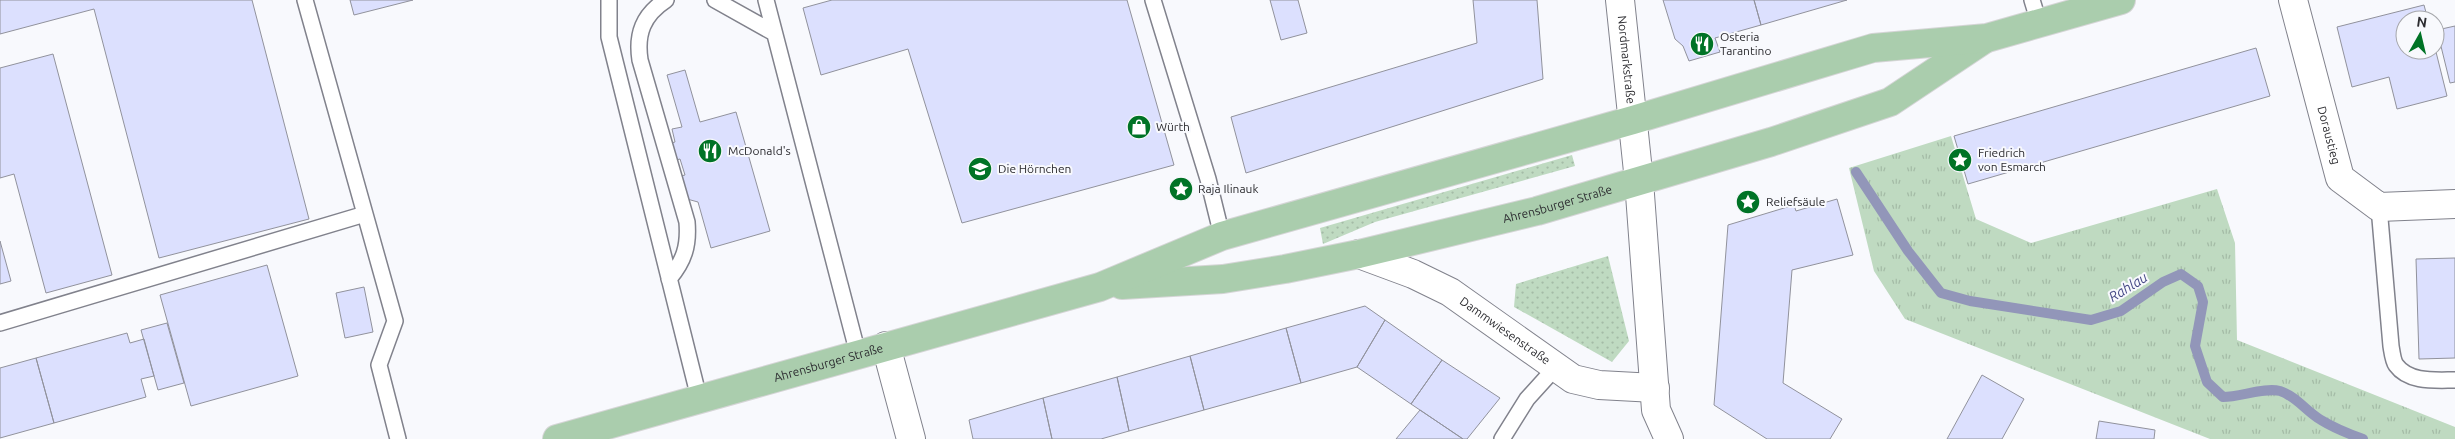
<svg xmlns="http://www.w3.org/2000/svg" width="2455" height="439" viewBox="0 0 2455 439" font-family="Ubuntu,sans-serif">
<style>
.grass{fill:url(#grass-dots)}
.park{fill:url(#park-tufts)}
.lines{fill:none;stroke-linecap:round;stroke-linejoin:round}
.stream{stroke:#9296b9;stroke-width:10}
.building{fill:#dce0fe;stroke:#91929c}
.lane-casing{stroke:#81828c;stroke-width:18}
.street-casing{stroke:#81828c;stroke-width:30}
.primary-casing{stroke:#d5d5d6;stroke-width:30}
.lane{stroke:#fff;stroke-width:15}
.street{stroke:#fff;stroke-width:28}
.primary{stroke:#aacdad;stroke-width:28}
.labels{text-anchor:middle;stroke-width:4;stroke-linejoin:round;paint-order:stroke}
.poi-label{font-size:12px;fill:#2c2c30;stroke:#f8f9fd;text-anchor:start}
.street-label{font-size:12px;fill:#2c2c30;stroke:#f8f9fd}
.water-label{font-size:14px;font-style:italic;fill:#484b87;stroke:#f8f9fd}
</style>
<defs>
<pattern id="grass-dots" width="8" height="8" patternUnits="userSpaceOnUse" patternTransform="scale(1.25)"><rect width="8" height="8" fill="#bfdac1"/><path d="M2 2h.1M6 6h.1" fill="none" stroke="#a4bba6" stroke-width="1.8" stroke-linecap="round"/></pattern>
<pattern id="park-tufts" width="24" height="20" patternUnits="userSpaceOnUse" patternTransform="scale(1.25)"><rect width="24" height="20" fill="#bfdac1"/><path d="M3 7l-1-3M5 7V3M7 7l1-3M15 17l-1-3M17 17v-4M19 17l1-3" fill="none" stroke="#a4bba6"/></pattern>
</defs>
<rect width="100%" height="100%" fill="#f8f9fd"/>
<!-- grass -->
<path class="grass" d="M1572,155L1575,166L1375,222L1323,244L1320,228Z
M1608,256L1629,341L1612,362L1514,307L1516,284Z"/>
<!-- park -->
<path class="park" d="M1951,136L1976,219L2031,243L2217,189L2235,243L2237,340L2455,427V439H2210L1905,319L1874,271L1849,168Z"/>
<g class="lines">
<!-- stream -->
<path class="stream" d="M1856,172L1908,251L1941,293L1970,301L2091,320L2121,311L2163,282L2181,274L2198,286L2203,302L2195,346L2207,382L2223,397C2240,397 2265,387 2280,391C2296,396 2307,412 2321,420C2334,428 2349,434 2363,439"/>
</g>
<!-- building -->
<path class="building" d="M0,0H252L309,219L159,258L94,9L0,34Z
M350,0H413L354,15Z
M832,0H1127L1174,165L962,223L908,49L821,75L803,8Z
M1270,0H1298L1307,33L1281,40Z
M1473,0H1537L1543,79L1246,173L1231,117L1477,43Z
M1663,0H1754L1761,25L1715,38L1720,52L1689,61L1683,46L1675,39Z
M1754,0H1847L1761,25Z
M2424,5L2428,20H2405V50H2435V48L2447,96L2397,109L2389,77L2352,87L2337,27Z
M2455,26V82L2450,83L2437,30Z
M2256,48L2270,96L1968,184L1954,136Z
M53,54L112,275L46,293L14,174L0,178V68Z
M685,70L700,122L736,112L770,231L711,248L698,202L687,199L681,176L685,175L680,159L676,160L671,143L675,142L672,129L682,127L667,75Z
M1837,199L1853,255L1792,270L1783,383L1842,419L1830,439H1767L1714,405L1728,225L1794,205L1796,211Z
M0,241L11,281L0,284Z
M2455,258V358L2419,359L2416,259Z
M267,265L298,376L191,406L160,295Z
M364,287L373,332L345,338L336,293Z
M1365,306L1385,320L1357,367L1301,383L1286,328Z
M1385,320L1442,360L1411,404L1357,367Z
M167,323L184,383L158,390L141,330Z
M1286,328L1301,383L1204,410L1190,356Z
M127,333L130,343L144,339L154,376L141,379L146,397L54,423L36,358Z
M1190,356L1204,410L1129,431L1117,377Z
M36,358L54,423L0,438V368Z
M1442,360L1500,398L1467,439H1463L1411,404Z
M1982,375L2024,399L2002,439H1947Z
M1117,377L1129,431L1101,439H1052L1043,398Z
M1043,398L1052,439H973L969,420Z
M1420,410L1463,439H1396Z
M2099,421L2155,430L2154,439H2096Z"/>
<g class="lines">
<!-- lane casing -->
<g class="lane-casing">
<path id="lane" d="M305,0L395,321L379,365L398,439
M609,0V37L699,398
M666,0C643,15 636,34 640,60L687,222C689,246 684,261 669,279
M715,0L774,33
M766,0L858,354
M1153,0L1208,179L1222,236
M2032,0L2039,23
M2379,207L2391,346C2392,352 2393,361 2396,365C2409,383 2436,380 2455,380
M0,323L365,214
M1502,439L1527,399L1556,367"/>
</g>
<!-- street casing -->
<g class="street-casing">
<g id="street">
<path id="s1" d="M1620,0L1639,181L1656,410L1669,439"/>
<path id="s2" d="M2293,0L2340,178L2379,207L2455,204"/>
<path id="s3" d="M1359,254L1413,274L1450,292L1573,379L1599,385L1655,388"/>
<path d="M886,346L911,439"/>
</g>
</g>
<!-- primary casing -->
<g class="primary-casing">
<g id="primary">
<path id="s4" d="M1122,285L1223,279L1285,269L1359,254L1537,211L1771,142L1890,102L1983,40"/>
<path id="s5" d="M557,439L1100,287L1222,236L1633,120L1873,48L1987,38L2121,0"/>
</g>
</g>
<!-- lane -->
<use href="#lane" class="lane"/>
<!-- street -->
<use href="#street" class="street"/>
<!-- primary -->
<use href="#primary" class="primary"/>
</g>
<!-- icons -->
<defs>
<g id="restaurant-disc" transform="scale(1.25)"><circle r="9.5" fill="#007326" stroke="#f8f9fd"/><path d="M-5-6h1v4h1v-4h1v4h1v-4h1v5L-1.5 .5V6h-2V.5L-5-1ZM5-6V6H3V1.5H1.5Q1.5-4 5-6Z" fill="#fff"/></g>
<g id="shop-disc" transform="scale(1.25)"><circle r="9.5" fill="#007326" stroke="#f8f9fd"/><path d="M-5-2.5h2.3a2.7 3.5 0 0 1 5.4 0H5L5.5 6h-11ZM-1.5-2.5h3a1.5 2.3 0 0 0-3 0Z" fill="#fff"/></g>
<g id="sight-disc" transform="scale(1.25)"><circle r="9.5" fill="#007326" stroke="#f8f9fd"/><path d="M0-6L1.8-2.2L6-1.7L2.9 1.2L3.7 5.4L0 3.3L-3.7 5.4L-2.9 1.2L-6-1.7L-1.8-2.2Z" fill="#fff"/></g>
<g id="school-disc" transform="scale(1.25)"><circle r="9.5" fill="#007326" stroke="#f8f9fd"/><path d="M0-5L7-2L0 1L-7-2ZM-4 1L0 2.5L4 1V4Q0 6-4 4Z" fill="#fff"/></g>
</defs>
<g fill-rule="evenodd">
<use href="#restaurant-disc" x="1702" y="44"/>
<use href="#shop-disc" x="1139" y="127"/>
<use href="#restaurant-disc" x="710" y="151"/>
<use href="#sight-disc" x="1960" y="160"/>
<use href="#school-disc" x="980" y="169"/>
<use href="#sight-disc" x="1181" y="189"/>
<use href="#sight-disc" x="1748" y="202"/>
</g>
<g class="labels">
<!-- poi labels -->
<g class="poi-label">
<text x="1720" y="41">Osteria<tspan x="1720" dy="14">Tarantino</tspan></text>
<text x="1156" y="131">Würth</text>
<text x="728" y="155">McDonald's</text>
<text x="1978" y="157">Friedrich<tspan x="1978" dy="14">von Esmarch</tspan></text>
<text x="998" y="173">Die Hörnchen</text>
<text x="1198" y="193">Raja Ilinauk</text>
<text x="1766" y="206">Reliefsäule</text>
</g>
<!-- street labels -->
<g class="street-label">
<text dy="4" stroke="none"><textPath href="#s1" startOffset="60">Nordmarkstraße</textPath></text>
<text dy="4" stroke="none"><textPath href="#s2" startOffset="140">Doraustieg</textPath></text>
<text dy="4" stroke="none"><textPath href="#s4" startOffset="444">Ahrensburger Straße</textPath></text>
<text dy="4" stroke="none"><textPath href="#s3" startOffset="166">Dammwiesenstraße</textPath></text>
<text dy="4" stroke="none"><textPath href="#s5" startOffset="282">Ahrensburger Straße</textPath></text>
</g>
<!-- water labels -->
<g class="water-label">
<text transform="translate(2128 287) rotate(-32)" y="5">Rahlau</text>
</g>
</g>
<!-- north arrow -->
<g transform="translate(2420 35) rotate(8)"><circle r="24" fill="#f8f9fd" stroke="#a6a7ab"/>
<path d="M0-4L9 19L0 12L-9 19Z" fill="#007326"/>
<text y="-8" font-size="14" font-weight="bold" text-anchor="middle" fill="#2c2c30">N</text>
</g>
</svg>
